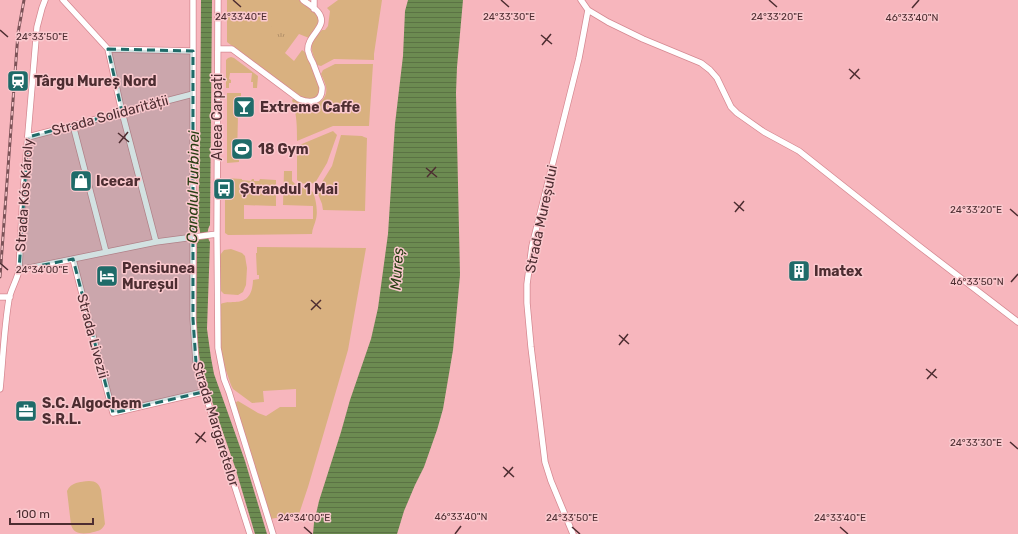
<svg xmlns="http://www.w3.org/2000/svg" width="1018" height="534" viewBox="0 0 1018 534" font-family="Rubik,sans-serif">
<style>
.grass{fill:#d9b180}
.park{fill:url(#park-tufts)}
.water{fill:url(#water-rules)}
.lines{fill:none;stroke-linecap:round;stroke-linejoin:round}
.minor-casing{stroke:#d58891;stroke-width:7}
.minor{stroke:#fff;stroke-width:5.5}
.rail-casing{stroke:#7b5257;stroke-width:3}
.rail{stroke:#fac8cd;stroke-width:1.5;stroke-dasharray:4.5;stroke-linecap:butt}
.marked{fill:#1f6b69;fill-opacity:0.2;stroke:#1f6b69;stroke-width:3;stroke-dasharray:8 5;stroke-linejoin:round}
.ticks{fill:none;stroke:#4d2d31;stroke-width:1.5}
.labels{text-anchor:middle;stroke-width:3;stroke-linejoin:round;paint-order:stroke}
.poi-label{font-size:14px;font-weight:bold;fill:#4d2d31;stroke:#fac8cd;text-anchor:start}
.street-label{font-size:14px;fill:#4d2d31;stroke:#fac8cd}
.water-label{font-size:15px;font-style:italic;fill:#283e13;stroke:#fac8cd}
.ticks-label{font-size:10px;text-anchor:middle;fill:#4d2d31;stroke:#fac8cd;stroke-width:3;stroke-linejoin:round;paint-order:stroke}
</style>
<defs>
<pattern id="park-tufts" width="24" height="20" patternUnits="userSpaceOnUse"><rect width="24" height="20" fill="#d9b180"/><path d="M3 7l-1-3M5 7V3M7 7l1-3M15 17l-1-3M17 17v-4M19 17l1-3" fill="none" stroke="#b29069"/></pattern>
<pattern id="water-rules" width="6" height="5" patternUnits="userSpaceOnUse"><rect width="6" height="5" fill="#6c8b51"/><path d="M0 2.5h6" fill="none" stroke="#5b7244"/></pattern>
</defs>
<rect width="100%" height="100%" fill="#f7b6bd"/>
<!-- grass -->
<path class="grass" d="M227,0H299L315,13L318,17L319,21L318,25L309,38L299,34L285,53L294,61L302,50L305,52L319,86C321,100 310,100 300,98L227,42Z
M338,0H382L374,54V60L334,59L321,66L317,65C310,47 308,44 322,30H325L328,26L330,11L327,8Z
M231,57L234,58L258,76L257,88H253V82H251L252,73H230L229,79L231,80V83H229V88H226V60L228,58Z
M335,64H373L369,126H333L297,141C297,126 297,115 292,100L293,99H295C300,100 306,103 311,104C321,104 328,97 326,87C325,83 323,78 321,74L323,70Z
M227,93H241V111L240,112V115H238L237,157H239V162L227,163Z
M333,131L337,135L327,163L315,183C308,184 302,185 297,180V146Z
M341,135L362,136L364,137L367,138L365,211L323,210L322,204L318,194L319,187L332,166Z
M284,171H292V181C295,184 297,186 300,187C304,188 309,188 312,191C316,197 318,212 316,219C315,224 312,229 312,234L228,235L225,233V178L242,179V180L251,181L252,179H254V181H259L260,179L276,180V206L244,205V219H313V206L283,205Z
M257,247L366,248L348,350L308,487L299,514L270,519L235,403L238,401L258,413L266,416L280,407H296V389L263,391L264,402L252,403L233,389L231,385L223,362L220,348L219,306C226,296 252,313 253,280L259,279V275H257L256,253H257Z
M231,249L242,253L245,256L247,268L246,285L243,292L238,295L224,294L220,290V255L224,250Z
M89,481C96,481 99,484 101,490L105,524C102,531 97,531 90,533C81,534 74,534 71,525L67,491C71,482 80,482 89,481Z"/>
<!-- park -->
<path class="park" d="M275,24H282L288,26L291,34L283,40L279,41C277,36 274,36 269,36L267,33L268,30Z"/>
<!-- water -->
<path class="water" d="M201,0H212L210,225C207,229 207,238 210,242L207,329L211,358L214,374L245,461L267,534H255L235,467L203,375L200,361L196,332L197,243C201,239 201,229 198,225L200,146Z
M408,0H463L457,67L456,93L460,275L456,319L453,350L443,409L437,430L424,467L415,485L404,511L397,534H313L314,523L319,501L341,432L350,400L371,339L378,308L388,234L395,124L403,56L405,11Z"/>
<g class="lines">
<!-- minor casing -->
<g class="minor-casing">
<path id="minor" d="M63,0L108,49L122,112L156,242
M193,0V319L196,362L199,375L250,534
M218,0L217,234L218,348L224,379L229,392L273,534
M314,0V9
M581,0L588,10L608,22L643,39L701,63L710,70L717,78L731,107L737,113L764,132L799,151L919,246L1018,322
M108,49L193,51
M218,49H232L299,99C311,104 323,102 322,87C319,79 316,71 313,63C311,60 309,55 308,51C306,35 330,27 318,12C314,7 308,4 303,0
M73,125L106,252
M28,137L193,94
M73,259L113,413L203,392
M19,270L156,242L217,234
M0,297H10
M0,389C3,359 4,329 9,299C11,289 17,280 19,270L23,193L37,27L42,8L45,0
M573,534L551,481L545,462L531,347L527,303V284L532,246L579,58L588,10"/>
</g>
<!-- minor -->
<use href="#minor" class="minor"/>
<!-- rail casing -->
<g class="rail-casing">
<path id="rail" d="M0,277L18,33L24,0"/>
</g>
<!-- rail -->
<use href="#rail" class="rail"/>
</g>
<!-- marked area -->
<path class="marked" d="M108,49L193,51V319L196,362L203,392L113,413L73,259L19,270L28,137L122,112Z"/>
<!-- ticks -->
<path class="ticks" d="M233,0L241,7M501,0L509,7M769,0L777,7M912,8L919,0M0,30L8,37M541,35L552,44M542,45L551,34M849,69L860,79M850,79L859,69M118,133L129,142M119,143L128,132M426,168L437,177M427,177L436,167M734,202L744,211M1010,209L1018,216M735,212L744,201M0,263L8,270M1011,282L1018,274M311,300L321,309M311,310L321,300M619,335L629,344M619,345L628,334M926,369L937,378M927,379L936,369M195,433L206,442M1010,442L1018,449M196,443L205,432M503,467L514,477M504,477L513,467M304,527L312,534M572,527L580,534M840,527L848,534M455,534L461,526"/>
<!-- icons -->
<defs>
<g id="station-square" transform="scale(1.15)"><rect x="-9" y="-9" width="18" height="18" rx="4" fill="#1f6b69" stroke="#fac8cd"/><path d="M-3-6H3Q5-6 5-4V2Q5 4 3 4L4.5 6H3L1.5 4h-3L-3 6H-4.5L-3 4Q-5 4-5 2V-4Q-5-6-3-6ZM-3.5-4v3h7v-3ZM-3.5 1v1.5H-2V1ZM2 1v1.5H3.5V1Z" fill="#fff"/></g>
<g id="bar-square" transform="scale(1.15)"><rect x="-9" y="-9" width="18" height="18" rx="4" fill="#1f6b69" stroke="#fac8cd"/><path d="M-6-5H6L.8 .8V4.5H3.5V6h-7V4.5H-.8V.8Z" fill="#fff"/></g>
<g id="stadium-square" transform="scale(1.15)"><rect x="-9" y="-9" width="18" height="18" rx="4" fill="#1f6b69" stroke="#fac8cd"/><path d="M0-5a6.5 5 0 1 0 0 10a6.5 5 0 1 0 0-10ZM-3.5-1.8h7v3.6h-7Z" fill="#fff"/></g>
<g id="shop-square" transform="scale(1.15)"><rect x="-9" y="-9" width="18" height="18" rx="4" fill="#1f6b69" stroke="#fac8cd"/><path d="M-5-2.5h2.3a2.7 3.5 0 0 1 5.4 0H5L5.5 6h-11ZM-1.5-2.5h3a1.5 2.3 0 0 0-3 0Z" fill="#fff"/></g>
<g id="bus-square" transform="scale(1.15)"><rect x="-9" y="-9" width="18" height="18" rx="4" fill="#1f6b69" stroke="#fac8cd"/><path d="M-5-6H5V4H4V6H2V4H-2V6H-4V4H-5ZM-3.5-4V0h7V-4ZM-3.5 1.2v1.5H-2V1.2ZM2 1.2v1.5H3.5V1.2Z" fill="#fff"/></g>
<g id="building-square" transform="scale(1.15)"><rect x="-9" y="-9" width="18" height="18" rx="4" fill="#1f6b69" stroke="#fac8cd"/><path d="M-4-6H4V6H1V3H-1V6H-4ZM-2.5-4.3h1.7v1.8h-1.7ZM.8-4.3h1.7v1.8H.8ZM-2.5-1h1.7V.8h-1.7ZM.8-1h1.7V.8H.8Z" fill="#fff"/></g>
<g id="hotel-square" transform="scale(1.15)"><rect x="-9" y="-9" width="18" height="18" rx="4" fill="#1f6b69" stroke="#fac8cd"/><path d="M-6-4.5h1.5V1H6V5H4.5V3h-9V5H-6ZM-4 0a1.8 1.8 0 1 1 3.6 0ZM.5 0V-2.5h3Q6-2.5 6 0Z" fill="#fff"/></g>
<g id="office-square" transform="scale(1.15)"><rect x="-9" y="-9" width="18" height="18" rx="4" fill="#1f6b69" stroke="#fac8cd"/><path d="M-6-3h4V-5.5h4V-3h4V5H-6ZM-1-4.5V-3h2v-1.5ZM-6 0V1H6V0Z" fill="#fff"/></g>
</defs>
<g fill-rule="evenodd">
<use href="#station-square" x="18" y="81"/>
<use href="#bar-square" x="244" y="107"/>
<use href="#stadium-square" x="242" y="149"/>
<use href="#shop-square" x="81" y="181"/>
<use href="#bus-square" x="224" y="189"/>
<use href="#building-square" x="799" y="271"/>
<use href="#hotel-square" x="107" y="276"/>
<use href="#office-square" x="26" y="411"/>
</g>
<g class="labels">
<!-- poi labels -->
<g class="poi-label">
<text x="34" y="86">Târgu Mureș Nord</text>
<text x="260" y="112">Extreme Caffe</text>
<text x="258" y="154">18 Gym</text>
<text x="96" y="186">Icecar</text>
<text x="240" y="194">Ștrandul 1 Mai</text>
<text x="122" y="273">Pensiunea<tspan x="122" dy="16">Mureșul</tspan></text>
<text x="814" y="276">Imatex</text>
<text x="42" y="408">S.C. Algochem<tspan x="42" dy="16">S.R.L.</tspan></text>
</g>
<!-- street labels -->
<g class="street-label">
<text transform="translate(110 115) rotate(-15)" y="5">Strada Solidarității</text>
<text transform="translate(217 117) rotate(-90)" y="5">Aleea Carpați</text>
<text transform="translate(24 195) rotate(-86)" y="5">Strada Kós Károly</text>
<text transform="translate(541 219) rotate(-78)" y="5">Strada Mureșului</text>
<text transform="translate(93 336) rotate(75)" y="5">Strada Livezii</text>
<text transform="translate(216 424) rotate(73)" y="5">Strada Margaretelor</text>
</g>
<!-- water labels -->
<g class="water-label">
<text transform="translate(193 187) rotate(-89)" y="5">Canalul Turbinei</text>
<text transform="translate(397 269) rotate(-86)" y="5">Mureș</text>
</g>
</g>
<g class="ticks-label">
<text x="241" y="20">24°33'40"E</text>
<text x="509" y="20">24°33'30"E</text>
<text x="777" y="20">24°33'20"E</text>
<text x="912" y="21">46°33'40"N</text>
<text x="42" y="40">24°33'50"E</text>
<text x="976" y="213">24°33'20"E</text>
<text x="42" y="273">24°34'00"E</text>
<text x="977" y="285">46°33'50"N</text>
<text x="976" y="446">24°33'30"E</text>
<text x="461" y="520">46°33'40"N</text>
<text x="304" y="521">24°34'00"E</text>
<text x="572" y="521">24°33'50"E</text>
<text x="840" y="521">24°33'40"E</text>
</g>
<!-- scale -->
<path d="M10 518v6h83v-6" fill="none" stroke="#4d2d31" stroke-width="2"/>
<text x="16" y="518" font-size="12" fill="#4d2d31" stroke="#fac8cd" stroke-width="3" paint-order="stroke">100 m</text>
</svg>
